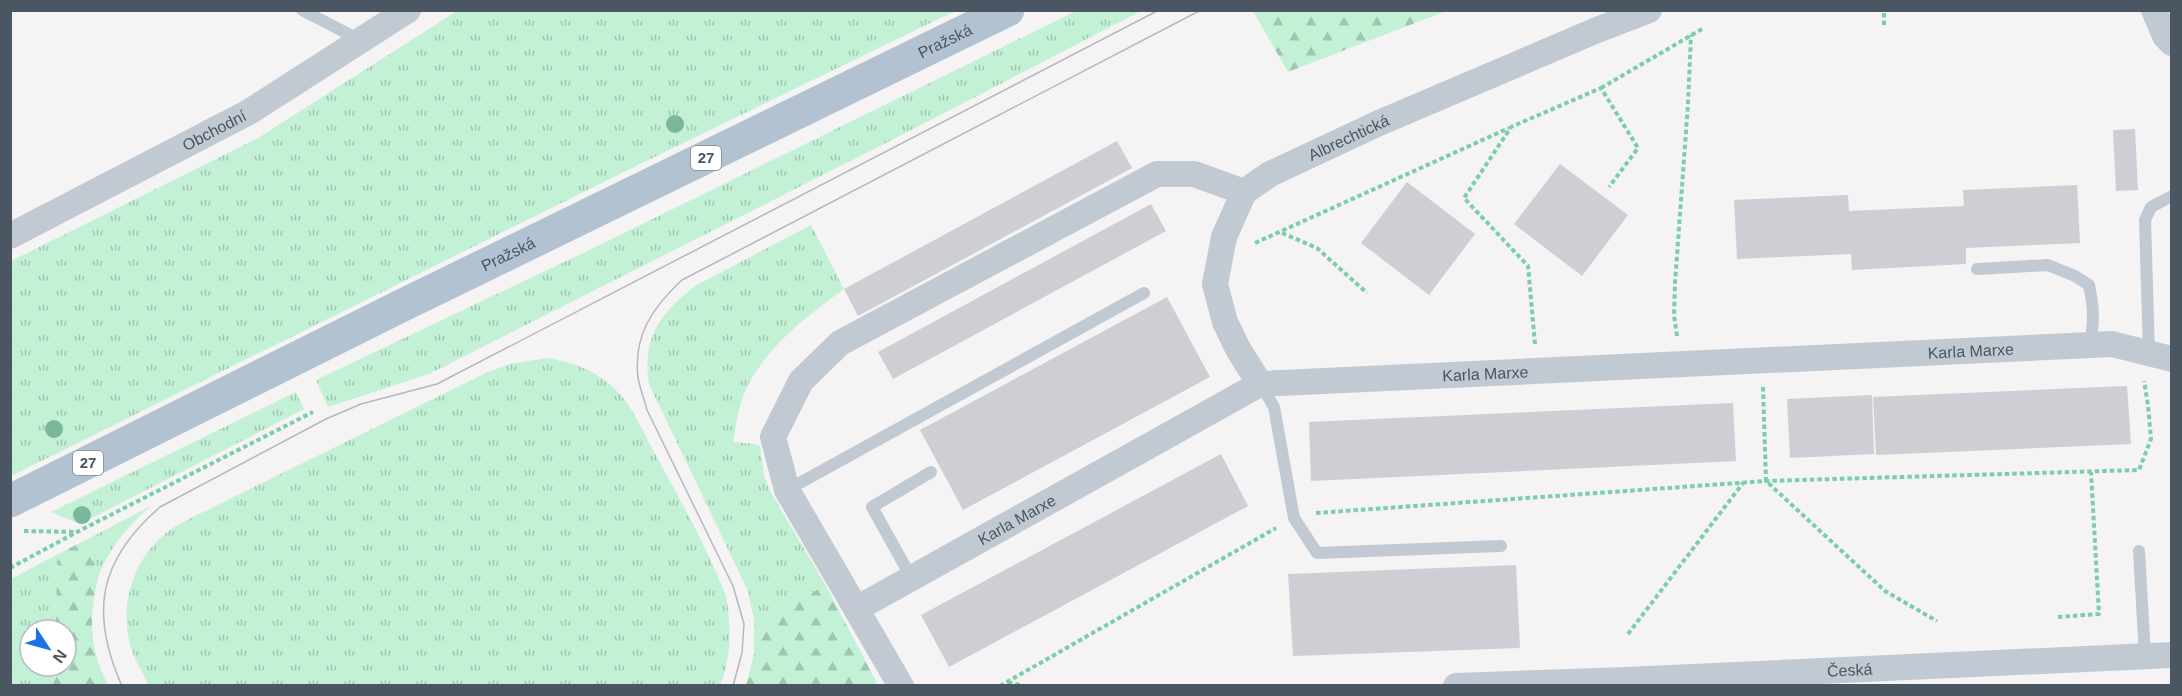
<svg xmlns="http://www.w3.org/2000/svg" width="2182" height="696" viewBox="0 0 2182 696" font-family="Arial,sans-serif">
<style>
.grass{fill:url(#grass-tufts)}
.forest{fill:url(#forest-firs)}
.building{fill:#cdcfd5}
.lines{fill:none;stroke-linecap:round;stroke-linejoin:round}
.path{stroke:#7ad0a6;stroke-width:4;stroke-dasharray:4.5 3;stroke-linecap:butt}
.lane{stroke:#c1cad2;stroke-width:12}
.street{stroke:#c1cad2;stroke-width:26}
.primary{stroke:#b3c2d1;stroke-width:33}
.tram{stroke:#b5b8bd;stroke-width:1.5}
.tree{fill:#7bb799}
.labels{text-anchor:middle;stroke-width:4.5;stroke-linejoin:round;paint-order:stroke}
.shield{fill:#fff;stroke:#808990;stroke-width:1.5}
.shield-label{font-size:15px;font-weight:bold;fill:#4a5661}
.street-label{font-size:16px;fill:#4a5661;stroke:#fff}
</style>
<defs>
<pattern id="grass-tufts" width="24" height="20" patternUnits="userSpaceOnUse" patternTransform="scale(1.5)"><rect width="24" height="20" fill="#c3f1d5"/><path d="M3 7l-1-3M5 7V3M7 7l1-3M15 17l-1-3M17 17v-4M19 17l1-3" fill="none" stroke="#a0c6b0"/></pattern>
<pattern id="forest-firs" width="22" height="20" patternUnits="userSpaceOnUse" patternTransform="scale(1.5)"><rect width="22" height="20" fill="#c3f1d5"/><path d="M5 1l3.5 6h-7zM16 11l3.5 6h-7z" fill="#a0c6b0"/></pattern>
</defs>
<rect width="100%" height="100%" fill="#f5f3f3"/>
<!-- grass -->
<path class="grass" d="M457,11H955L630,169L11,476V261L258,138Z
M1076,11H1141L890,141L429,374L328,407L316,380L579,255Z
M811,225L844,289C807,316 763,349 745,392C738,408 736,426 733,442L755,444L760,446L764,475L770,491L826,586L754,620L748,591L649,384C642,338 660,313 695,286Z
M547,358C573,362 597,371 616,390C633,407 643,432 654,452C680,499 706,546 726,596C731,625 732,657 720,685H149C143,673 135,661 131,648C119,607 132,561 165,534C173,527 184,522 193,517L488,372L510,364Z
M296,392L304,409L80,524L51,512Z
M151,506C128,526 111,546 99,574L82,542Z
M58,554L55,630H30V666H53L52,685L11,686V579Z"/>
<!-- forest -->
<path class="forest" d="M1253,11H1446L1288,72Z
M82,542L99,574C89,616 88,647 108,685H52L53,666H66V630H55L58,554Z
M826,586L878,685H746L754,654V620Z"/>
<!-- building -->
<path class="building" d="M2135,129L2138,190L2116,191L2113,130Z
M1117,141L1132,168L858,316L844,289Z
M1560,164L1628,215L1582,276L1514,224Z
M1407,182L1475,234L1429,295L1361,243Z
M2077,185L2080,243L1966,248V264L1852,270L1851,254L1737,259L1734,200L1848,195L1849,211L1964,206L1963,190Z
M1151,204L1166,231L893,379L878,352Z
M1167,297L1210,377L963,510L920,430Z
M2127,386L2131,444L1876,455L1873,397Z
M1872,395L1874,454L1790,458L1787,399Z
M1733,403L1736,461L1311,481L1309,422Z
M1221,454L1248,506L949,667L921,615Z
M1516,565L1520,648L1293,656L1288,574Z"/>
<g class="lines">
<!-- path -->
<path class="path" d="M1884,25V10
M1601,88L1702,29
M1282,233L1317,248L1367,293
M1255,243L1509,128
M1677,336L1674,315L1675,283L1688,104L1691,35
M1535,344L1528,266L1464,198L1511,127L1601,88L1638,148L1609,187
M1763,387L1766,481L1885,591L1937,621
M1316,513L1766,481L2139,470L2151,439L2148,405L2144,381
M24,531L76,532
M10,568L77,532L313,412
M2058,617L2099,614L2091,472
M1628,634L1743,483
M1008,682L1024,686
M1000,686L1276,528"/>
<!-- lane -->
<path class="lane" d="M302,10L360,40
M1977,269L2048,265L2075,276L2089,285C2094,308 2094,322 2090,345
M2149,353L2145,220L2151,207L2172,196
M1260,384L1274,407L1294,518L1317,553L1501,546
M787,490L1144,293
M2139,551L2145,656
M911,577L872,507L931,472"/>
<!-- street -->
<g class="street">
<path d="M2154,10L2165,36L2172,43"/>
<path id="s1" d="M10,236L249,112L408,10"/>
<path id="s2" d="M1260,384L1238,349L1225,322L1215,284L1224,237L1244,192L1270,174L1379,123L1597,30L1649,10"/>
<path id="s3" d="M856,609L1260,384L2112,344L2172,359"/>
<path d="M901,686L787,490L773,437L801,381L840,343L1157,174H1194L1244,192"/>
<path id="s4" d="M1456,686L1626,680L2172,655"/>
</g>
<!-- primary -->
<path class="primary" id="s5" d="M10,501L403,305L1008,10"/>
<!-- tram -->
<path class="tram" d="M122,686C89,612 99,560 160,507L326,419L361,404L437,384L1159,10
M733,686L742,653L744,624L733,586L647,410C644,399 640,388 638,378C633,335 653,307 682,280L1201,10"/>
</g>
<!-- trees -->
<g class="tree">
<circle cx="675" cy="124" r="9"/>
<circle cx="54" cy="429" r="9"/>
<circle cx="82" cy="515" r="9"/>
</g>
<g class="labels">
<!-- shield labels -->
<g class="shield">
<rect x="691" y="146" width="30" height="24" rx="4.5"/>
<rect x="73" y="451" width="30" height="24" rx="4.5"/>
</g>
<g class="shield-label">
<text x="706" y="163">27</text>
<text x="88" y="468">27</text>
</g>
<!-- street labels -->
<g class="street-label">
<text dy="6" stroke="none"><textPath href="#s5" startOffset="1042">Pražská</textPath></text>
<text dy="6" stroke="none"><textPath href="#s1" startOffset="230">Obchodní</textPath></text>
<text dy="6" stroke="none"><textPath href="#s2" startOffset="326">Albrechtická</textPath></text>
<text dy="6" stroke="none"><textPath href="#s5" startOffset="556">Pražská</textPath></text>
<text dy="6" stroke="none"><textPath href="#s3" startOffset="1174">Karla Marxe</textPath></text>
<text dy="6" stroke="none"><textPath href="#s3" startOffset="688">Karla Marxe</textPath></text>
<text dy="6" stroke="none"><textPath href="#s3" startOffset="184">Karla Marxe</textPath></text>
<text dy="6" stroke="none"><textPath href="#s4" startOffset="394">Česká</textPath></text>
</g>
</g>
<!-- border -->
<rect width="2182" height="696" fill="none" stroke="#4a5661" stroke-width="24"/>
<!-- north arrow -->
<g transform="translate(48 648) rotate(126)"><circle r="28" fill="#ffffff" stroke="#b7bbc0" stroke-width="1.5"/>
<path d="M0-4.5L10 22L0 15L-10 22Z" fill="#1a73e8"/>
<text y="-9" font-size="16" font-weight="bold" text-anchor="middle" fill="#4a5661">N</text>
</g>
</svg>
